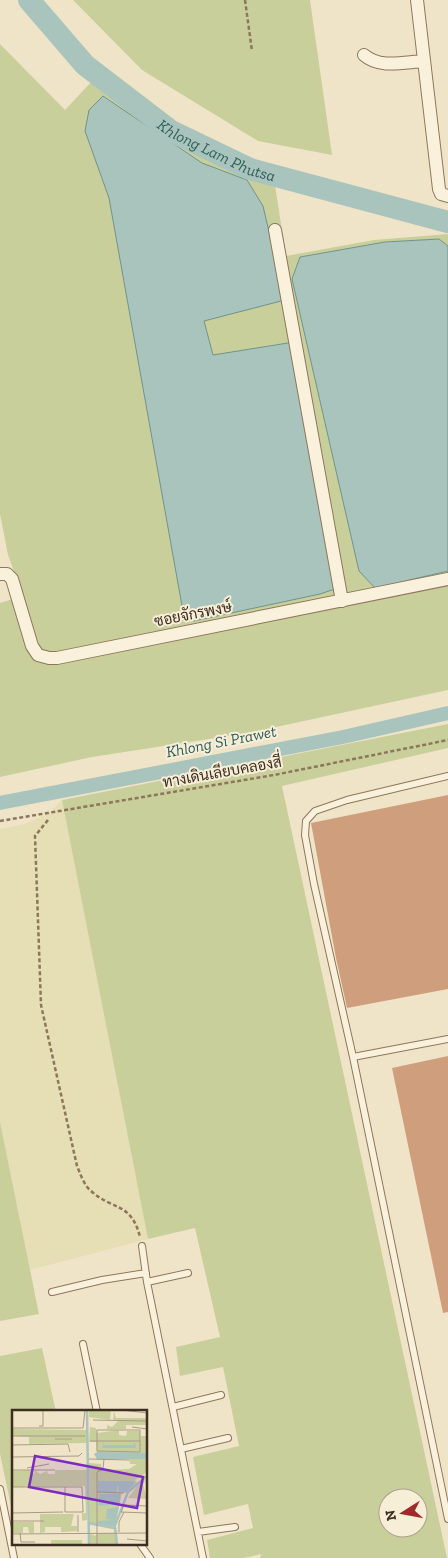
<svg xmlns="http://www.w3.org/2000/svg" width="448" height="1558" viewBox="0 0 448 1558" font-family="'Zilla Slab',Sarabun,serif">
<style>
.farmland{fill:#e6deb5}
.green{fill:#c9cf9b;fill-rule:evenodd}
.water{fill:#a9c4bc;stroke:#6f938a}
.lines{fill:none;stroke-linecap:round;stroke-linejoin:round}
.canal{stroke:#a9c4bc;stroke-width:14}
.river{stroke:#a9c4bc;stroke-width:22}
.building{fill:#cf9f7d}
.lane-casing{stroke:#8d765c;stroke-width:8}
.street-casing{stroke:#8d765c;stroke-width:14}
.path{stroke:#8d765c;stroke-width:2.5;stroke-dasharray:4 2.5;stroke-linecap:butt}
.lane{stroke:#faf1dc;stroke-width:6}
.street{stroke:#faf1dc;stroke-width:12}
.labels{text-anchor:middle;stroke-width:4;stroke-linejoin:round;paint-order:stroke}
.street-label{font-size:15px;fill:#3d2e20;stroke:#f7eed8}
.water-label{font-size:16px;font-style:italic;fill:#2f5d5a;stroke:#f7eed8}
.inset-river{fill:none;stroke:#a9c4bc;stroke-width:2.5}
.inset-road{fill:none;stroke:#a89b85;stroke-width:1}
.view{fill:#7b2cbf;fill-opacity:0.15;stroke:#7b2cbf;stroke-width:2.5}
.inset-edge{fill:none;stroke:#3d2e20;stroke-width:2.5}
</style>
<rect width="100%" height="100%" fill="#f0e4c8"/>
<!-- farmland -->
<path class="farmland" d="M62,800L148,1239L30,1270L0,1122V829L22,825L49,813Z"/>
<!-- green -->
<path class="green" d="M73,0H310L332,155L258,141L142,70Z
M0,44L65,110L93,80L215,161L275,185L286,256L374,240L448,234V246L439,239L385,242L300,257L292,279L359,571L375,588L448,571V690L248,733L92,757L0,777V603L23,596L8,555L0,514ZM103,96L202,163L247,180L204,321L213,355L293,342L184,617L109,198L85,131Z
M448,724V748L282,786L447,1558H260L261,1554L244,1558H210L207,1540L253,1528L248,1504L204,1515L193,1457L239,1446L223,1367L180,1376L176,1347L220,1337L195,1228L148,1239L62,800ZM388,1498H418V1528H388Z
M0,1122L39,1314L0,1321Z
M42,1348L56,1412H14V1520L0,1454V1356Z"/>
<!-- water -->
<path class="water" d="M103,96L202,163L247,180L263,206L285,300L204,321L213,355L294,342L341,587L320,594L194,621L184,617L109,198L85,131L89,110Z
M439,239L448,246V571L375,588L359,571L292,279L300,257L385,242Z"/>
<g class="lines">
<!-- canal -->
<path class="canal" d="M0,803L343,737L448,713"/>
<!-- river -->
<path class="river" id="s1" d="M29,0L85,65L171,131L250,169L448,222"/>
</g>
<!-- building -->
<path class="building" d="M448,795V989L347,1008L336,958L311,823Z
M448,1056V1312L443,1313L392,1068Z"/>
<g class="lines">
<!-- lane casing -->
<g class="lane-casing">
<path id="lane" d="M448,776L347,800L315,811L306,821L305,835L314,884L353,1057L448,1519
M353,1057L448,1039
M142,1246L147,1282L203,1558
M147,1282L188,1273
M52,1292L102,1280L146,1273
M83,1344L97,1412
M173,1407L221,1395
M181,1449L228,1438
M0,1489L14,1558
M198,1532L235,1527
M140,1544L150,1558"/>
</g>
<!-- street casing -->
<g class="street-casing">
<path id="street" d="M417,0L439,189L441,194L448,196
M364,55C380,69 404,62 424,61
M275,230L342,601
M0,574H7L12,579L32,646L38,655L49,658H57L448,579"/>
</g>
<!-- path -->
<path class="path" d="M245,0L252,51
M48,820L35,836L41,1005L77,1166C80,1173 84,1185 90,1190C112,1211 131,1201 140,1237
M0,821L274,775L448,740"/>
<!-- lane -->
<use href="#lane" class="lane"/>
<!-- street -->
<use href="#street" class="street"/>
</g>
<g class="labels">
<!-- street labels -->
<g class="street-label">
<text transform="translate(193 614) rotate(-11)" y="5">ซอยจักรพงษ์</text>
<text transform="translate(222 772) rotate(-10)" y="5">ทางเดินเลียบคลองสี่</text>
</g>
<!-- water labels -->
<g class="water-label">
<text dy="6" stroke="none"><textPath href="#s1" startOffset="244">Khlong Lam Phutsa</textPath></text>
<text transform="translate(221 741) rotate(-11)" y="6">Khlong Si Prawet</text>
</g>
</g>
<!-- overview -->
<g transform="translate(12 1410)">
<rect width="135" height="135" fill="#f0e4c8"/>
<path d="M77,0H99L98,10L77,7ZM102,1L104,8H134L135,15H114V19H95V15L100,17L106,11L101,10ZM78,17L84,18L85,23L107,20V25L114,26L115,21H128V31L129,26H135V43H85L84,32H77ZM0,19L75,20V33L17,34V27L0,26ZM117,49H135V62L123,70L125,72L115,83H110L103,117L78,113L77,53L89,54L90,60L117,59L125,54H118ZM86,71L116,72L121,71L116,81ZM108,83L107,95L86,96L87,84ZM18,60L22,64L23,60L28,64L35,61L36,64H43V60H75V110L70,111V103H74L73,76L0,77V61ZM135,69L131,74L135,89L116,88L125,76ZM28,104H62L59,116H65V121L49,122V117H33V122L28,123ZM0,112H22V123H17L16,117H11V123H0ZM78,123L83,126L85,123H105V135H78ZM39,130H70V135H39Z" fill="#c9cf9b" fill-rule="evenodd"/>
<path d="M92,32V35H121L123,32L124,38H90ZM85,42L135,43V49H85L82,44ZM86,71H121L123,73L114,82H107L106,76L104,82H86ZM108,83V95L86,96L87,84ZM107,97L102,116L86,114V111L100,110L94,109L95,99Z" fill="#a9c4bc"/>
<path class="inset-river" d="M75,0L77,135M76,113L102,118L116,82L135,66M103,117L105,135"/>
<path class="inset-road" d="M110,0L135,3M81,10L135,11M27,16H31V0M120,17L135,19M0,18H71L73,0M85,20H128V42L85,41ZM0,26H73M43,29H60M78,31H128M0,35L56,34L58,42M0,47L67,46L70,43M77,49L117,50M15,58L37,54M0,60H43M0,77H70L71,102H53V77M85,82L112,83M135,96L112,95L109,102L135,103M0,103L51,102M0,111H32M66,122V105M107,122V112L112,102M8,123L9,132H23M0,124L135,123M115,129L135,131M85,135V62L91,59L92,49"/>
<path class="view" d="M23,46L131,67L125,98L17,77Z"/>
<rect width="135" height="135" class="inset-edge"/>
</g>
<!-- north arrow -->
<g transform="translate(403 1513) rotate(259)"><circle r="24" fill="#f7eed8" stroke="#ada18e"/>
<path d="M0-4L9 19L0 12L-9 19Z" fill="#9e2a2b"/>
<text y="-8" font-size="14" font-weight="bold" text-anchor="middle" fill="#3d2e20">N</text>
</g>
</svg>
